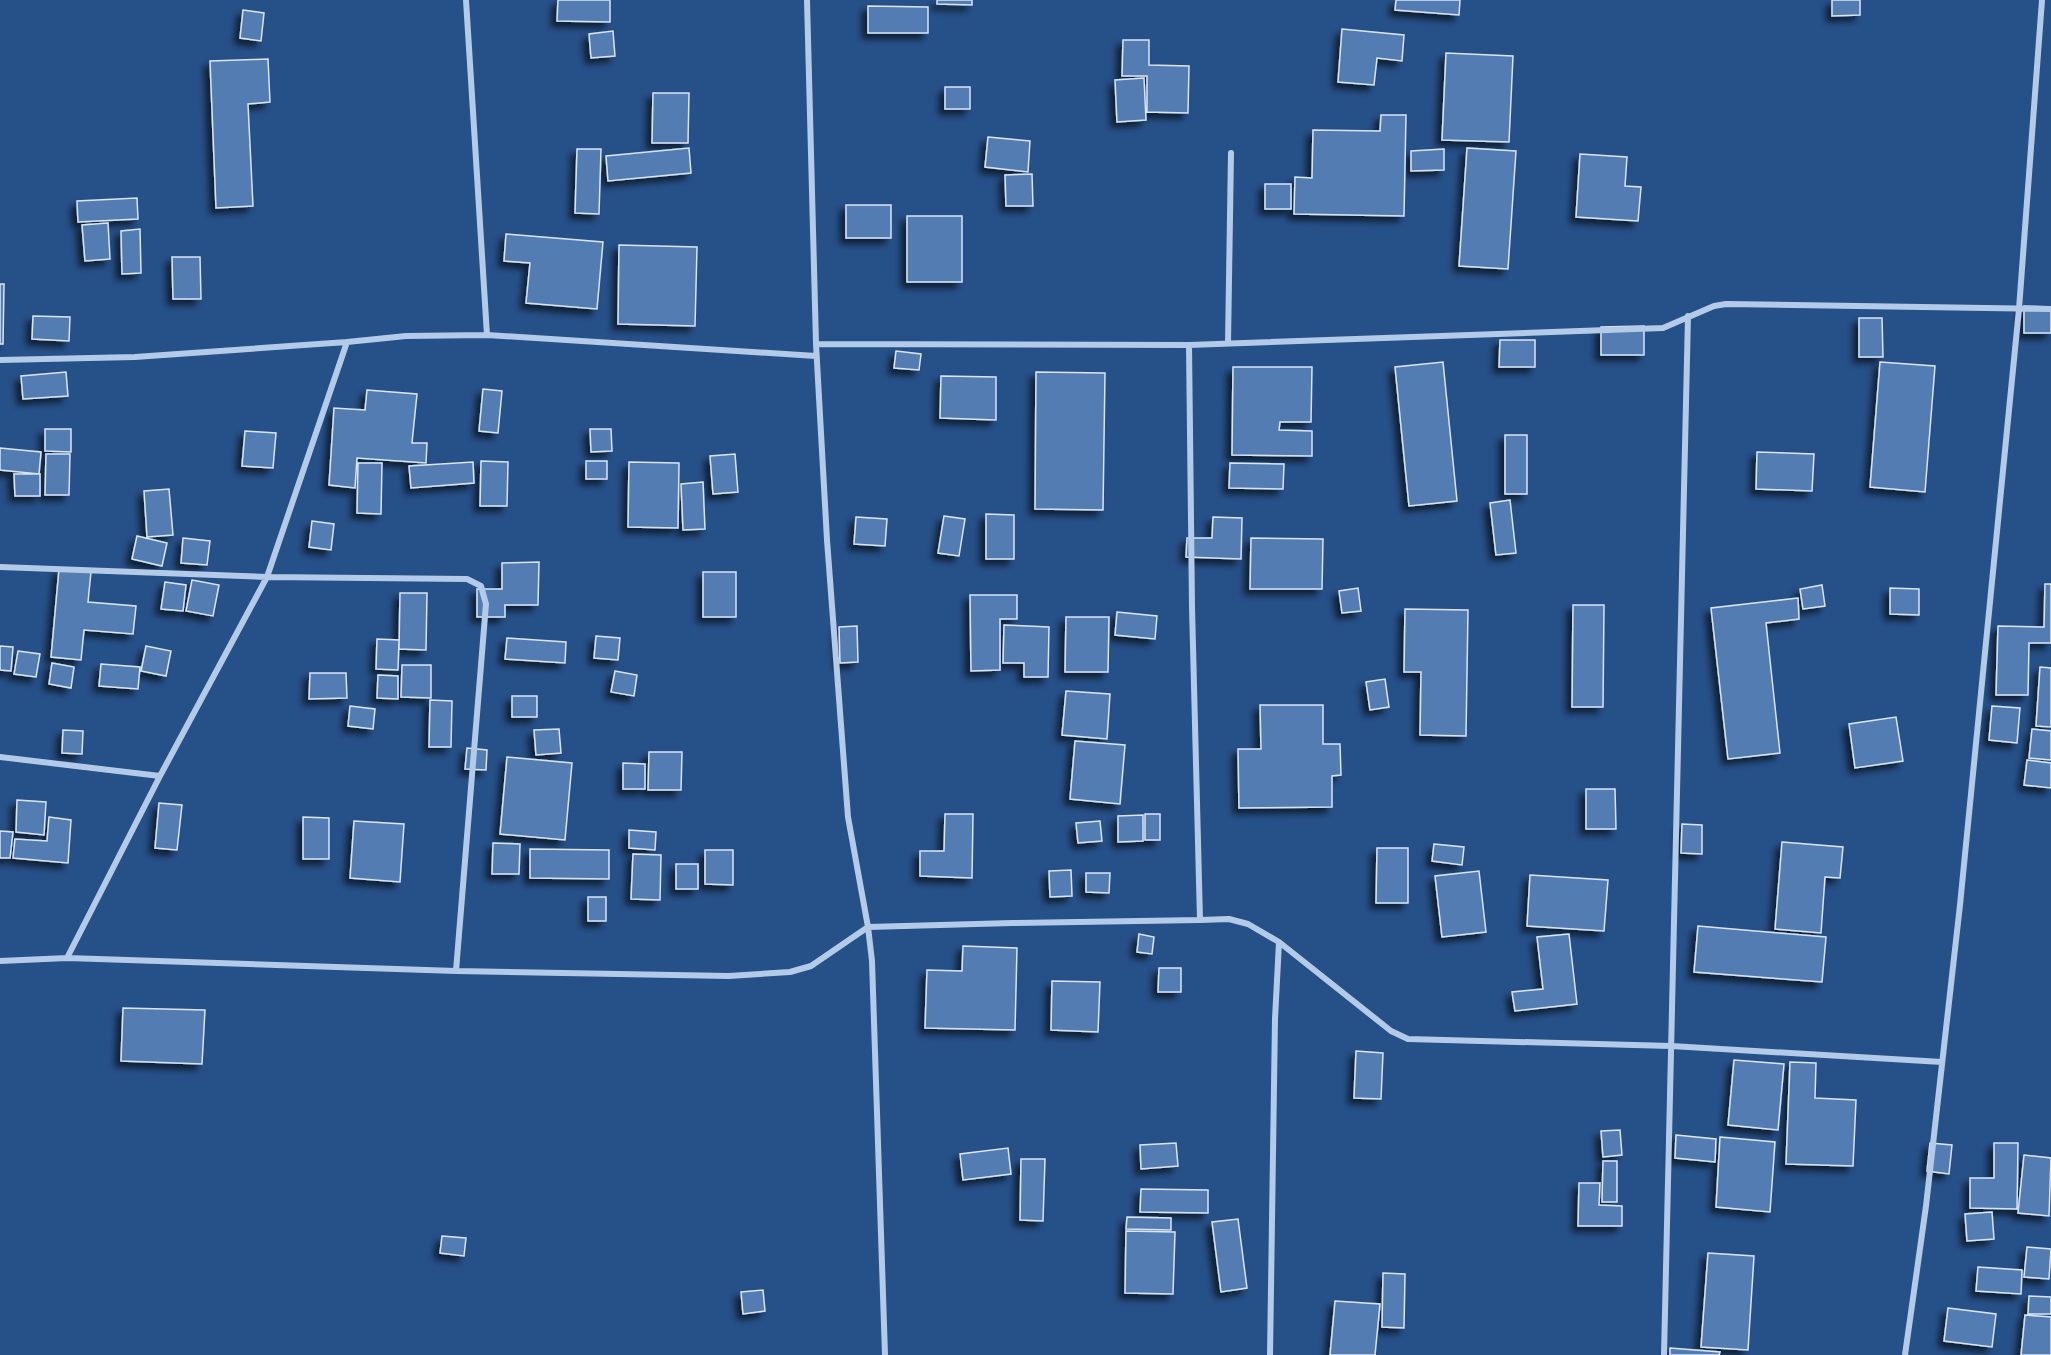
<svg xmlns="http://www.w3.org/2000/svg" width="2051" height="1355" viewBox="0 0 2051 1355" font-family="'Work Sans',sans-serif">
<style>
.building{fill:#537cb2;stroke:#d7e5f7;stroke-width:1.5;filter:url(#shadow)}
.lines{fill:none;stroke-linecap:round;stroke-linejoin:round}
.minor{stroke:#b3cbe9;stroke-width:6}
</style>
<defs>
<filter id="shadow"><feDropShadow dx="-5.5" dy="5.5" stdDeviation="3" flood-color="#0009"/></filter>
</defs>
<rect width="100%" height="100%" fill="#265088"/>
<!-- building -->
<path class="building" d="M558,0H610V22L557,21Z
M937,0H972V5L937,4Z
M1396,0H1460L1459,15L1395,10Z
M1832,0H1860V15L1832,16Z
M868,6L928,7V33H868Z
M243,10L264,13L261,41L240,38Z
M1342,29L1404,35L1402,61L1377,58L1374,85L1338,82Z
M613,31L615,56L591,58L589,34Z
M1123,40H1149V65L1189,66L1188,113L1147,112V76H1122Z
M1446,53L1513,56L1509,142L1442,140Z
M268,59L270,102L248,104L253,206L216,208L210,61Z
M1144,78L1146,120L1117,122L1115,80Z
M945,87H970V109H945Z
M653,93H689L688,143H652Z
M1381,115H1406L1404,216L1294,214L1295,177L1312,178L1313,130L1380,131Z
M988,137L1030,141L1028,172L985,167Z
M689,148L691,173L608,181L606,156Z
M1467,148L1516,151L1508,269L1459,266Z
M577,149H601L599,214L575,213Z
M1444,149V170L1411,171V151Z
M1580,154L1627,157L1625,186L1641,187L1638,221L1576,217Z
M1032,174L1033,206H1006L1005,175Z
M1265,184H1291V209H1265Z
M137,198L138,219L78,222L77,201Z
M846,205H891V238H846Z
M907,216H962V282H907Z
M108,223L110,259L85,261L82,225Z
M140,229L141,273L122,274L121,231Z
M506,234L603,242L597,309L526,303L530,263L504,261Z
M619,245L697,247L695,326L618,324Z
M172,257H200L201,299H173Z
M0,284H4L3,344H0Z
M2024,306L2051,307V333H2024Z
M33,316L70,317L69,341L32,339Z
M1859,318H1882L1883,357H1859Z
M1644,326V355H1601V327Z
M1500,340H1535V367H1499Z
M896,351L921,354L919,370L894,368Z
M1443,362L1457,501L1409,506L1395,367Z
M1880,362L1935,366L1925,492L1870,487Z
M1233,367H1312L1311,422H1280L1279,430L1312,431V456L1232,455Z
M66,372L68,396L23,399L21,376Z
M1036,372L1105,373L1103,510L1035,509Z
M941,376L996,377V420L940,418Z
M483,389L502,391L498,433L479,431Z
M367,390L417,394L412,443H427L426,463L357,458L355,488L329,485L334,408L365,410Z
M45,429H71V452L45,451Z
M590,429H611L612,451L591,452Z
M245,431L276,433L273,468L242,466Z
M1505,435H1527V494H1505Z
M0,448L41,452L39,474L0,470Z
M1757,452L1814,454L1812,491L1756,489Z
M46,454H70L69,495H45Z
M735,454L738,492L713,494L710,456Z
M481,461L508,462L507,506H480Z
M586,461H607V479H586Z
M473,462L474,483L411,488L409,466Z
M629,462L679,463L678,528L628,527Z
M358,463H382L381,514L357,513Z
M1230,463L1284,464L1283,489L1229,488Z
M14,474H40V496H15Z
M703,482L705,529L683,530L681,484Z
M169,489L173,535L147,537L144,491Z
M1510,500L1516,553L1496,555L1490,503Z
M986,514L1014,515V559H986Z
M944,516L965,519L959,556L938,553Z
M856,517L887,519L885,546L854,544Z
M1213,517L1242,518L1241,559L1186,557L1187,538H1212Z
M312,521L334,524L331,550L309,547Z
M137,536L167,543L162,566L132,559Z
M183,538L210,541L207,565L181,563Z
M1251,538L1323,539L1322,589H1250Z
M539,562L538,605H505V617H477V589H502V563Z
M59,569L91,572L88,602L136,606L133,634L84,630L81,660L51,657Z
M703,572H736V617H703Z
M192,580L219,585L213,616L186,611Z
M165,582L186,585L183,611L161,609Z
M2045,584H2051V643H2029L2028,695H1996L1998,626L2044,627Z
M1822,585L1825,606L1803,609L1800,589Z
M1358,588L1361,611L1342,613L1339,591Z
M1890,588L1919,589V615L1890,614Z
M400,593H427L426,650L399,649Z
M970,595H1017V619H1000V670L971,671Z
M1798,598L1799,619L1766,623L1780,753L1728,759L1711,608Z
M1573,605H1604L1603,707H1572Z
M1405,609L1468,610L1466,736L1420,735L1421,672H1404Z
M1117,612L1157,616L1155,639L1115,635Z
M1066,617H1109L1108,672H1065Z
M1004,625L1049,627L1048,677H1024V663H1003Z
M857,626L858,662L840,663L839,627Z
M596,636L620,638L618,660L594,658Z
M507,638L566,642L565,663L505,659Z
M377,639L399,640L398,670L376,669Z
M0,646L13,647L11,671L0,670Z
M146,646L171,651L166,676L141,671Z
M18,651L40,654L36,677L14,674Z
M52,663L74,667L71,688L49,684Z
M101,664L140,667L138,689L99,686Z
M402,665H431V698L401,697Z
M2040,667L2051,668V727L2036,726Z
M615,671L637,675L634,696L611,692Z
M310,673H346L347,698L309,699Z
M378,675L398,676V699L377,698Z
M1385,679L1389,707L1370,710L1366,682Z
M1066,691L1110,694L1107,739L1062,735Z
M512,696H537V717H512Z
M430,700L452,701L451,747H429Z
M1260,705H1323V744H1340L1341,775L1332,776V807L1239,808L1238,749H1261Z
M350,706L375,709L373,729L348,726Z
M1992,706L2020,708L2017,743L1989,740Z
M1896,717L1903,761L1855,768L1849,724Z
M559,729L561,753L536,755L534,730Z
M2032,729L2051,731V760L2029,758Z
M63,730L83,731L82,754L62,753Z
M1075,741L1125,745L1120,804L1070,799Z
M467,748L487,750L486,770L465,769Z
M649,752H682L681,790H648Z
M507,757L572,763L565,840L500,834Z
M2027,760L2051,763V788L2024,785Z
M623,763L645,764V789H623Z
M1586,789H1615L1616,829H1586Z
M17,800L46,802L44,835L16,832Z
M159,803L182,805L177,850L155,848Z
M945,814H973L972,878L920,876V851H944Z
M1145,814H1160V840H1145Z
M1143,815V841L1118,842V816Z
M49,817L71,820L68,863L13,858L15,839L47,841Z
M303,817L329,818V859H303Z
M354,821L404,824L400,882L350,878Z
M1100,821L1102,841L1078,843L1076,823Z
M1682,824L1702,825V854L1681,853Z
M629,830L656,832L655,850L629,848Z
M0,831L13,832L10,858H0Z
M1782,842L1843,847L1840,878L1825,877L1821,933L1775,929Z
M493,843L520,844L519,874H492Z
M1434,844L1464,847L1462,865L1432,861Z
M1377,848H1408V903H1376Z
M530,849L609,850V879L530,878Z
M705,850H733V885L705,884Z
M633,854L661,855L660,900L631,899Z
M676,864H698V889H676Z
M1071,870L1072,896L1050,897L1049,871Z
M1479,871L1486,932L1442,937L1435,876Z
M1086,873H1110L1109,893L1086,892Z
M1530,875L1608,880L1604,931L1527,926Z
M588,897H606V921H588Z
M1698,926L1826,937L1822,982L1694,972Z
M1139,934L1154,937L1152,954L1137,952Z
M1569,934L1577,1004L1515,1011L1512,992L1543,989L1537,937Z
M963,946L1017,948L1015,1030L925,1028L927,970L962,971Z
M1159,968H1181V992H1158Z
M1052,981L1100,982L1098,1032L1051,1030Z
M123,1008L205,1010L202,1064L121,1061Z
M1356,1051L1383,1053L1381,1099L1354,1098Z
M1734,1060L1784,1064L1778,1130L1728,1125Z
M1790,1062L1816,1063L1815,1098L1856,1100L1853,1166L1786,1164Z
M1620,1130L1622,1155L1603,1157L1601,1131Z
M1676,1135L1716,1139L1715,1162L1675,1158Z
M1720,1137L1775,1142L1770,1212L1716,1207Z
M1176,1143L1178,1166L1141,1169L1140,1145Z
M1930,1143L1952,1145L1949,1174L1927,1171Z
M1994,1143H2018L2017,1209L1970,1208V1178H1994Z
M1008,1148L1011,1174L963,1180L960,1154Z
M2024,1155L2051,1158L2049,1216L2018,1213Z
M1021,1159H1045L1043,1221L1020,1220Z
M1603,1161H1617V1202H1602Z
M1579,1183H1600L1599,1205L1622,1206V1226H1578Z
M1141,1189L1208,1190V1213L1140,1212Z
M1992,1212L1994,1239L1967,1241L1965,1214Z
M1127,1217L1171,1218V1230L1126,1229Z
M1238,1219L1247,1288L1221,1292L1212,1222Z
M1126,1231L1175,1232L1173,1294L1125,1293Z
M442,1236L466,1238L464,1256L440,1253Z
M2027,1247L2051,1249L2049,1279L2024,1277Z
M1708,1253L1754,1256L1748,1350L1701,1347Z
M1978,1267L2022,1270L2021,1294L1976,1291Z
M1383,1273L1405,1274L1404,1328L1382,1327Z
M763,1290L765,1311L743,1314L741,1292Z
M2029,1296L2051,1297V1314H2028Z
M1335,1301L1380,1304L1375,1355H1330Z
M1948,1308L1996,1314L1992,1347L1944,1341Z
M2025,1315L2051,1317V1355H2021Z
M1670,1348L1720,1352L1719,1355H1670Z"/>
<g class="lines">
<!-- minor -->
<path class="minor" d="M466,0L487,335
M807,0L816,344L827,540L848,817L868,927L872,961L885,1355
M1228,343L1231,153
M816,344L1189,345L1663,328L1714,306L1726,304L2051,309
M1189,345L1192,607L1200,920L1229,919L1248,924L1279,942L1275,1019L1270,1355
M0,360L135,357L347,342L406,336L487,335L816,356
M0,567L267,577L467,579L481,586L486,604L456,971
M0,757L160,776
M1279,942L1391,1031L1408,1039L1671,1046L1942,1062
M67,958L160,776L267,577L347,342
M0,961L67,958L456,971L729,976L790,972L811,966L868,927L1012,923L1200,920
M1664,1355L1688,316
M1905,1355L1926,1206L1960,905L2019,309L2042,0"/>
</g>
</svg>
